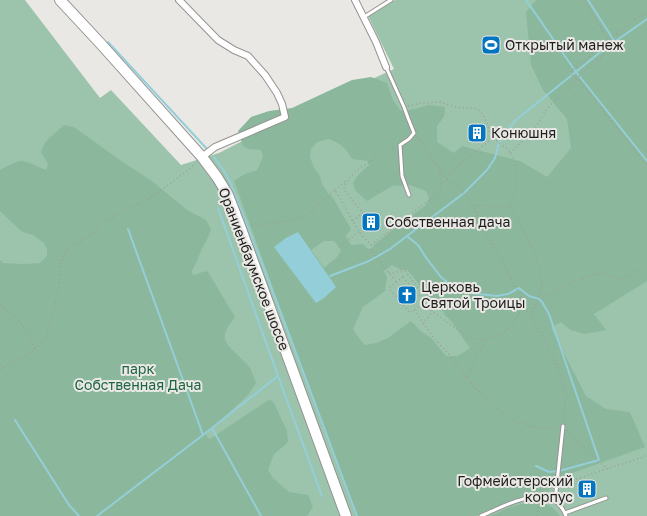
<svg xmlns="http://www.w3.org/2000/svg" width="647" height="516" viewBox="0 0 647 516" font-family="'Golos Text',sans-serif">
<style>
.green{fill:#9cc4ac}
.forest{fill:#8bb89c;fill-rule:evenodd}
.water{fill:#94cfd9}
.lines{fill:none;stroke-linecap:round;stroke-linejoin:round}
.stream{stroke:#94cfd9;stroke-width:2}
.lane-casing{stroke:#959491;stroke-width:5}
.street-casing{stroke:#959491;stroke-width:8}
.primary-casing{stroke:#959491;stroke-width:12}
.path{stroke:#9e9d9a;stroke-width:1.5;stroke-dasharray:1 3;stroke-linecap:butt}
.lane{stroke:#fff;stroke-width:3}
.street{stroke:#fff;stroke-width:6}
.primary{stroke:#fff;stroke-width:10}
.labels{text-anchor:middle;stroke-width:4;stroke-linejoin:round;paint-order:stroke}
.poi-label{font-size:14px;fill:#1e1e1d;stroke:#eae8e5;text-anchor:start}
.street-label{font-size:14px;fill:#1e1e1d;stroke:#eae8e5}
.park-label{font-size:14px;fill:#1d6542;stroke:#eae8e5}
</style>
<rect width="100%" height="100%" fill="#eae8e5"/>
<!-- green -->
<path class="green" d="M0,0H25L100,98L111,90L181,165L219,153L289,117L394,69L368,16L395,0H647V516H0Z"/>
<!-- forest -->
<path class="forest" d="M536,0H647V281L594,314L606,330L585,334L570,330L561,322L551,328L586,396L606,409L630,412L645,447L567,475L557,485L548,491L529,494L510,501L475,516H356L234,181L243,175L257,170L263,157L261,150L249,149L243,146L238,131L251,117L269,111L292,108L352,80L371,77L387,83L393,100L401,111L415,109L428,105L445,107L444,117L437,126V142L454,153L462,146L520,161L547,177L571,148L567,119L543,90L531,65L526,12ZM329,139C341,144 345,147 352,159L368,161L369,165L359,174L353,183L355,190L367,201L392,186L410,185L426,191L429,198L426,205L394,229L375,244L371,249L367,248L363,244L351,245L346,236L351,229L333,198L328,193L322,184L320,176L314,168L310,157L311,149L317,142ZM298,232L311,250L324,241H334L341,250L338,256L324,268L330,276ZM392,265L401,270H407L411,274L434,304L440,308L446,316L451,321L470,348L458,356H446L431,338L422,332L411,321L388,338L376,343L365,345L359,338L353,329L363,307L385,291L387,277L384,271Z
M64,125L74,127L124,163L152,181L187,210L206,220L211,229C209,237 205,242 202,249C198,257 196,265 191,272L194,275L206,271L208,272L235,317C231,323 223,331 225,339C225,345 245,361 250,368C252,372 254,378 256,383L248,395L206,434L207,437L210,439L267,401L271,400L274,403L287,431L288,441L285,445L274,454L268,470L273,478L289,492L308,495L313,507L307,516H0V260L3,263L23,264L40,263L47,256V249L44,243L33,235L22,232L0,211V170C5,167 16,161 21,161C28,161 40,168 46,170L48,164L41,152L45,142Z
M539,500C547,504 555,508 560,516H490L510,507Z"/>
<!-- water -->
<path class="water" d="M298,232L336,287L324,298L316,303L274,247L286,238Z"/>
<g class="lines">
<!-- stream -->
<path class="stream" d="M526,0L576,72L647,161
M588,0L615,42
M108,42L207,149
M214,157L224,171L229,180C274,291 315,404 357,516
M218,208L278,376L322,496
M128,229L203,435
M408,237L418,245L427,259L441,277L456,290L471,293L496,296L508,294L519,288L529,296L539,299L542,302L549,314L599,460L559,471
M330,276L369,261L390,249L407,236L464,193L487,170L495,158L498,146L503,136L516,120L603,50L647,19
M15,420L69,505L79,516
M212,428L261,516
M536,466L549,472L558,471
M97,516L203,435L278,376"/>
<!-- lane casing -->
<g class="lane-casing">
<path id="lane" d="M364,17L391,0
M386,67L404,107L408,118L414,133L409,139L400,145L402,176L409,195
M557,502L556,492L563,426
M565,513L606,498
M481,516C500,508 535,488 555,501C560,504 564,511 566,516"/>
</g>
<!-- street casing -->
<g class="street-casing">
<path id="street" d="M179,0L218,40L234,50L248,56L265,75L277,93L282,104L285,117L215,147L202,157
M355,0L376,42L386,67"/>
</g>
<!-- primary casing -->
<g class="primary-casing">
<path id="primary" d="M60,0L100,43L202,157L217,177L228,195L240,226L346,516"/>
</g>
<!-- path -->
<path class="path" d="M584,0L608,40
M602,46L571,71L572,75L577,78L647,165
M408,106L422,103L440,102L455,107L477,109C486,114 487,127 492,136C496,142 505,146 510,152C518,162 517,182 515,194C514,198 512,202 510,205L534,251L539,266L542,281L539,297L531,314
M417,137L447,179L456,185L464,193L474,206L479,220L486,234L505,266L524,305L552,353L558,367L566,392L565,409L563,422
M510,153L534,130L547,109L555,100L568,90L577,78L592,64L603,56L604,54L602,46L604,44L635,19L647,13
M447,179L453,169L493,138
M335,190L346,180
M474,206L482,205L501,207L510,205
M353,221L363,213L345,191L344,186C354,168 377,157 395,148
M252,226L303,218L335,190L359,232L371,245V249L396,282
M371,245L440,192C442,184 440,177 439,169
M339,247L359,232
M389,273L405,271L430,303C435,311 429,317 423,322
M403,277L424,302L410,313L389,288Z
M539,297L552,294L565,286L582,279L602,273L622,279L637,271L647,268
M421,303L445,321L470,338L479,339H486L504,332L514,322L524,306
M0,305L15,316L28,333L35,349
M414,310L434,338L446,351L474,387L500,411L512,420L531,426L540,428H552L559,426
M0,369L24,357L44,342L49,328L59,288L60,266L62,259L68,248L93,234L103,222L152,197L187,171L196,163
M467,377L486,339
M567,430L598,461L608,469
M561,484L643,457L647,455
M537,516L539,502"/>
<!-- lane -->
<use href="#lane" class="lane"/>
<!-- street -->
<use href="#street" class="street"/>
<!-- primary -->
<use href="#primary" class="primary"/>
</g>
<!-- icons -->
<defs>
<g id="stadium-square" transform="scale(1)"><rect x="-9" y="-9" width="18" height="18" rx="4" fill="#0175bf" stroke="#eae8e5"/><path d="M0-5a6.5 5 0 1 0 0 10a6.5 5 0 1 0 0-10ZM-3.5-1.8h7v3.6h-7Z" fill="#fff"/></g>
<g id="building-square" transform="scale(1)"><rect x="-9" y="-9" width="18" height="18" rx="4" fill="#0175bf" stroke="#eae8e5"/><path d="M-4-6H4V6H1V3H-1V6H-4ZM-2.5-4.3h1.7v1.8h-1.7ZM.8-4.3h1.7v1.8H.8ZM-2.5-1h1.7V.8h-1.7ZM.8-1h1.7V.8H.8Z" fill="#fff"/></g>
<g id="church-square" transform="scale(1)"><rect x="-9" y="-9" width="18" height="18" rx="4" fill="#0175bf" stroke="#eae8e5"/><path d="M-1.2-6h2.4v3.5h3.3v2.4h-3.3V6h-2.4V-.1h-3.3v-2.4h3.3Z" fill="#fff"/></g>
</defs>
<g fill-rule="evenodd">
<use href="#stadium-square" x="491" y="45"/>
<use href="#building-square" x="477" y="133"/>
<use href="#building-square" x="371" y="222"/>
<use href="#church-square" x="407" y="295"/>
<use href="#building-square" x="587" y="489"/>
</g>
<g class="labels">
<!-- poi labels -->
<g class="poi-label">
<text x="505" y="50">Открытый манеж</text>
<text x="491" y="138">Конюшня</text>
<text x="385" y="227">Собственная дача</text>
<text x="421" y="292">Церковь<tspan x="421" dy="16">Святой Троицы</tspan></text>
<text x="573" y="486" text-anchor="end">Гофмейстерский<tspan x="573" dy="16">корпус</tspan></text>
</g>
<!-- street labels -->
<g class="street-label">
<text transform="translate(254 269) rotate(69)" y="5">Ораниенбаумское шоссе</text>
</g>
<!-- park labels -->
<g class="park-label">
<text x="138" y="374">парк<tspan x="138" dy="16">Собственная Дача</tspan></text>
</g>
</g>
</svg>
